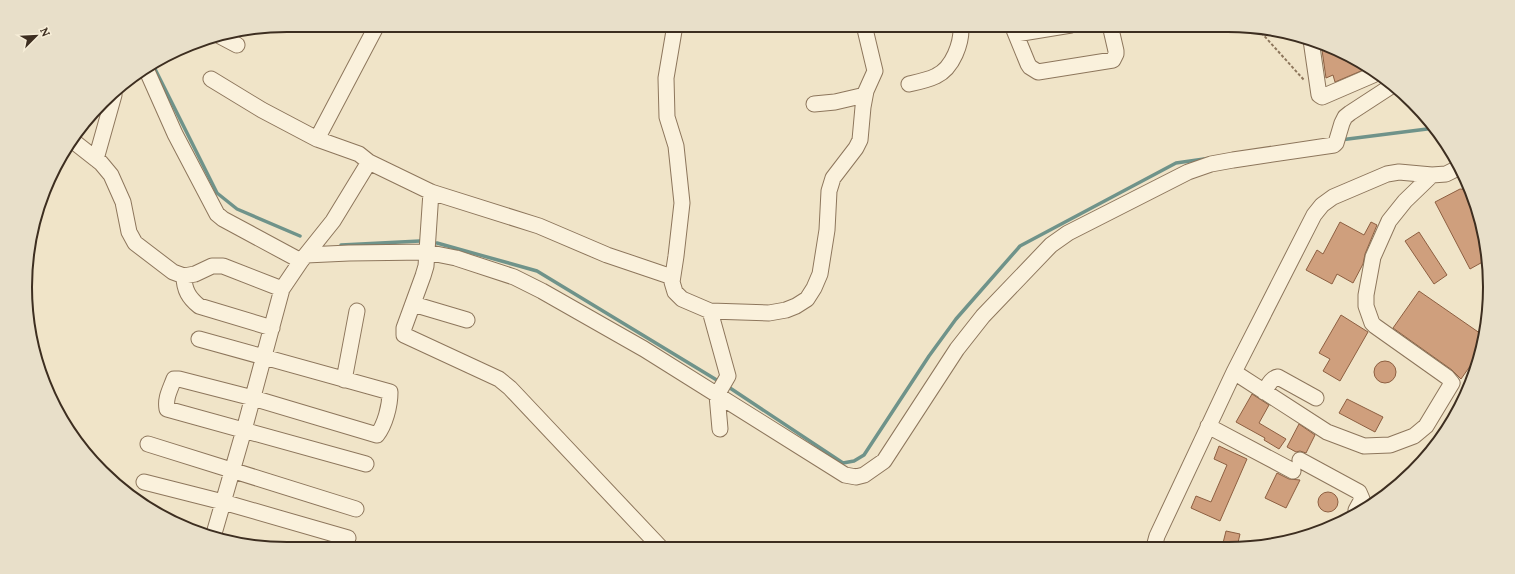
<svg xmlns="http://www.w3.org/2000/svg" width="1515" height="574" viewBox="0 0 1515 574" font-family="Lora,serif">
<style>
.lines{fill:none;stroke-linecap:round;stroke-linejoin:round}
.stream{stroke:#6f938a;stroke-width:3.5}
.building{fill:#cf9f7d;stroke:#8d5f41}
.minor-casing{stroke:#8d765c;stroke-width:17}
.path{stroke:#8d765c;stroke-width:2;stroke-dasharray:3 2;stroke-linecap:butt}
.minor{stroke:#faf1dc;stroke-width:15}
.rim{fill:none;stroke:#3d2e20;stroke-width:2}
</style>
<rect width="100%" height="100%" fill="#f0e4c8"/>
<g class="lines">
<!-- stream -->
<path class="stream" d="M154,67L217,193L237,209L300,236
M1340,140L1435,128
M437,243L537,271L720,382
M341,245L420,241
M727,386L843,463L854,461L864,455L929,356L956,319L1020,246L1176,163L1204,159"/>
</g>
<!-- building -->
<path class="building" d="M1321,43L1344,52L1368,68L1335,82L1333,75L1326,78Z
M1460,189L1470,190L1476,203L1488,253V259L1470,269L1435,202Z
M1340,222L1364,235L1371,222L1377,225L1365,254L1363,264L1353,283L1337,274L1332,284L1306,270L1317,250L1323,254Z
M1419,232L1447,275L1434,284L1405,241Z
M1419,291L1484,336L1482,349L1461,379L1452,370L1393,328Z
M1341,315L1368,332L1340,381L1323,371L1330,359L1319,353Z
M1374 372a11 11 0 1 1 22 0a11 11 0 1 1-22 0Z
M1252,394L1269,405L1259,423L1286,439L1279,449L1264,440L1265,438L1236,422Z
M1347,399L1383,417L1375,432L1339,413Z
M1299,424L1315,435L1306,453L1300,451L1296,452L1287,447Z
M1219,446L1247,459L1220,521L1191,508L1196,496L1211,502L1227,465L1214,459Z
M1277,473L1289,479L1300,480L1286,508L1265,498Z
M1318 502a10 10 0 1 1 20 0a10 10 0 1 1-20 0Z
M1226,531L1240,534L1237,547H1222Z"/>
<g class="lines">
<!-- minor casing -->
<g class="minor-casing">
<path id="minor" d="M675,25L666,78L667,117L676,146L682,203L676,256L672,282L675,292L682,299L710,311L728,376L717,395L720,429
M1012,25L1028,64L1030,67L1038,72L1113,60L1116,54V51L1110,25
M1016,34L1071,25
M220,36L237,45
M1311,40L1319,95L1322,97L1373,75L1376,72
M147,71L175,134L217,214L223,219L301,261
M211,79L262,110L317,139
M909,84C918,82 928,80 936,76C953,68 962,43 961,25
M814,104L835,102L865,95
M73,141L101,163L111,175L123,202L129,232L135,243L173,272L184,276L195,274L212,266H223L282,289
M96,159L114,95V91
M369,162L431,192L539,226L607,255L672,277
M431,192L426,266L423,276L404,328V335L499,379L510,388L661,548
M306,255L349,253L426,252L456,258L514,277L542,291L644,349L845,475L856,477L864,475L884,461L957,349L983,316L1051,245L1068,233L1188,172L1211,164L1233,160L1334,145L1336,143L1342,123L1345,117L1350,113L1393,85
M184,276C184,290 189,298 199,306L272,328
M413,304L467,320
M710,311L769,313L786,310L796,306L807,299L814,288L820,274L827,230L829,191L833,178L856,148L860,140L863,107L866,91L875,71L864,25
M199,339L390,392C390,406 385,425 377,435L253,398L179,379H174C170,390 165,398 167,409L366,464
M1234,372L1327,432L1364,446L1390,445L1414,436L1426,426L1452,383L1447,377L1375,326L1372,323L1366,306V295L1373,257L1389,221L1405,201L1432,175
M344,380L357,311
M1264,392C1268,386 1271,378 1278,377L1316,398
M1208,426L1293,471
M148,444L356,509
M1300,460L1359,492L1362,499L1356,510V514
M144,482L223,502L348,538
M213,537L244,430L282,289L301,261L333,221L369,162L359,154L317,139L377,25
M1154,547L1157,536L1234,372L1314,215L1322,205L1333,197L1387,174L1399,172L1432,175L1446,174L1460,167"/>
</g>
<!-- path -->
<path class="path" d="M1258,29L1304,80"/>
<!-- minor -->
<use href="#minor" class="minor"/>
</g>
<!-- crop -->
<path d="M0 0H1515V574H0ZM287 32H1228A255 255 0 0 1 1483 287V287A255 255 0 0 1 1228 542H287A255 255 0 0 1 32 287V287A255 255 0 0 1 287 32Z" fill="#e8dfc9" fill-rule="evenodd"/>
<path class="rim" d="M287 32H1228A255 255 0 0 1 1483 287V287A255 255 0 0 1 1228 542H287A255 255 0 0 1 32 287V287A255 255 0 0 1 287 32Z"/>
<!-- north arrow -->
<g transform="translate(36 36) rotate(66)" stroke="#f7eed8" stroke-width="3" paint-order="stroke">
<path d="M0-3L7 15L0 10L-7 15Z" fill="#3d2e20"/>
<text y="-6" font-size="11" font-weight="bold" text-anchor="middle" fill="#3d2e20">N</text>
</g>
</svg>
